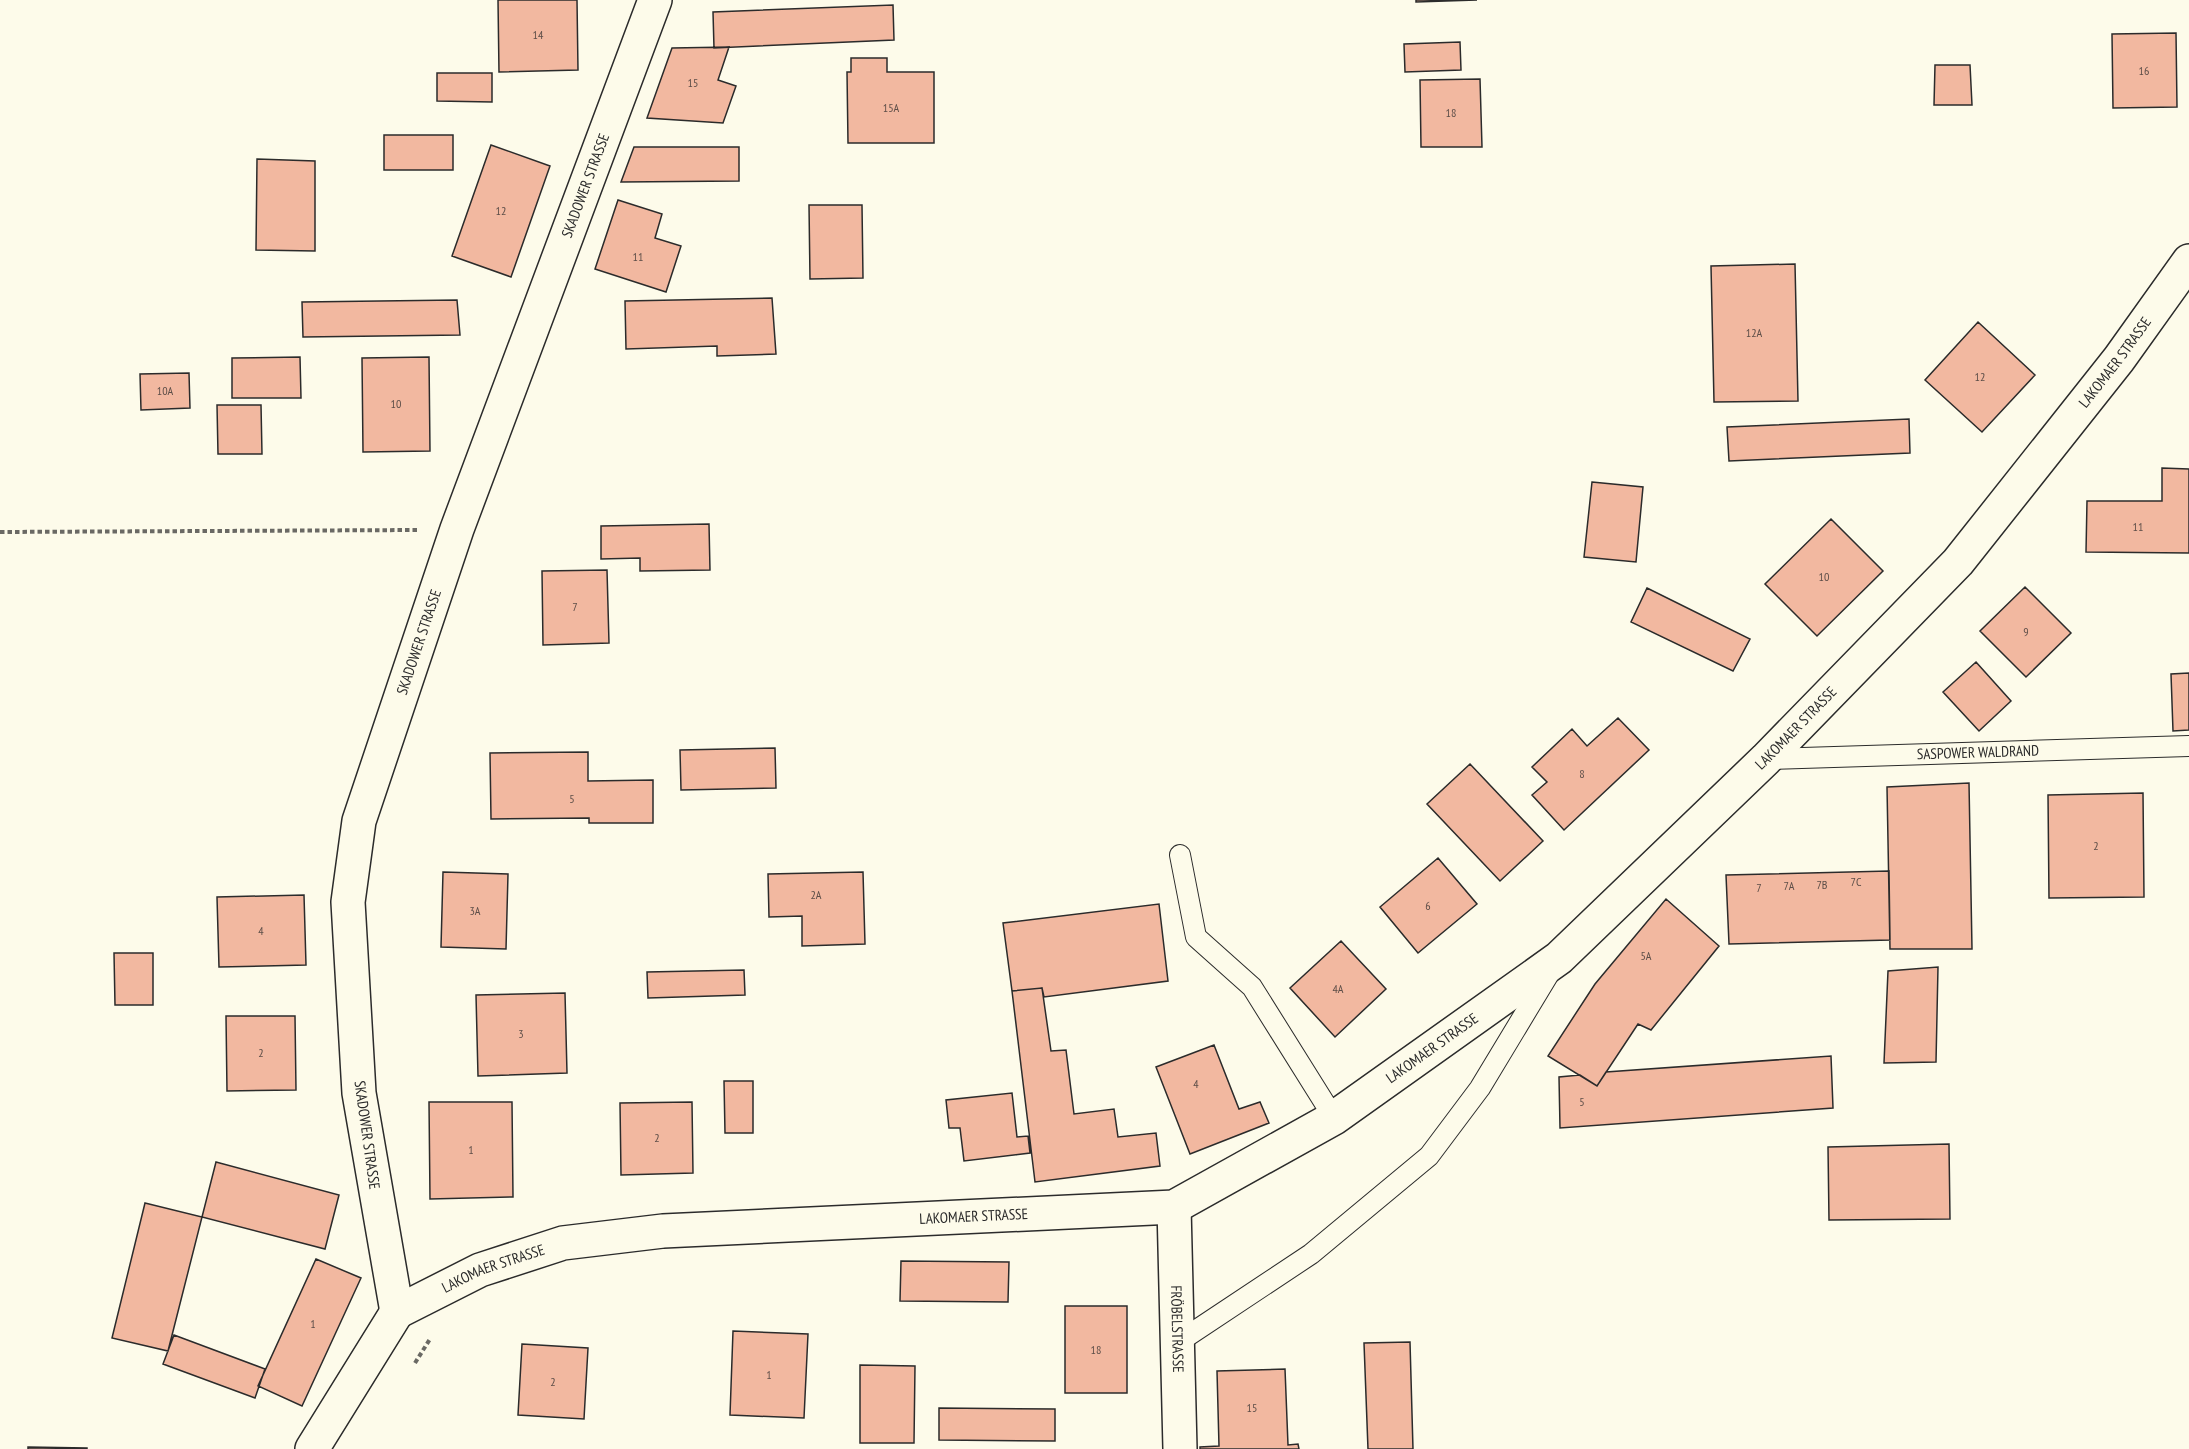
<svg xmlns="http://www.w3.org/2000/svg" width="2189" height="1449" viewBox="0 0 2189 1449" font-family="'PT Sans Narrow',sans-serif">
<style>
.building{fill:#f2b8a0;stroke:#2b2b2b;stroke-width:1.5}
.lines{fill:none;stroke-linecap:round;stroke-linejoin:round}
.lane-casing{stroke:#2b2b2b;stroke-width:22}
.street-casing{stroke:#2b2b2b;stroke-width:36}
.path{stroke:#6a6964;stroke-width:4;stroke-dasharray:4.5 3;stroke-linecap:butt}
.lane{stroke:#fdfbea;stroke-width:20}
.street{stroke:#fdfbea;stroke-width:33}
.labels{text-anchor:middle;stroke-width:4.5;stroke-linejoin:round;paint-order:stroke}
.number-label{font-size:12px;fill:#5d4e48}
.street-label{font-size:15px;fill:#2b2b2b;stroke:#fdfbea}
</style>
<rect width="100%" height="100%" fill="#fdfbea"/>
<!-- building -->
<path class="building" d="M498,0H577L578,70L499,72Z
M1416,0H1477L1416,2Z
M893,5L894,40L714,48L713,12Z
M2176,33L2177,107L2113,108L2112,34Z
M1460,42L1461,70L1405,72L1404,44Z
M729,47L718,80L736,86L723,123L647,118L672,48Z
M851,58H887V72H934V143H848L847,72H851Z
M1935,65H1970L1972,105H1934Z
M437,73H492V102L437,101Z
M1480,79L1482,147H1421L1420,80Z
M384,135H453V170H384Z
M491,145L550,166L511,277L452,256Z
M634,147H739V181L621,182Z
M257,159L315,161V251L256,250Z
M618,200L662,214L655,238L681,246L666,292L595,269Z
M809,205H862L863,278L810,279Z
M1795,264L1798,401L1714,402L1711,266Z
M772,298L776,354L717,356V346L626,349L625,301Z
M457,300L460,335L303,337L302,302Z
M1978,322L2035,375L1982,432L1925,380Z
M300,357L301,398H232V358Z
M429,357L430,451L363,452L362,358Z
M189,373L190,408L141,410L140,374Z
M217,405H261L262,454H218Z
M1909,419L1910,453L1729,461L1727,427Z
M2162,468L2189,469V553L2086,552L2087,501H2162Z
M1592,482L1643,487L1636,562L1584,557Z
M1831,519L1883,571L1817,636L1765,584Z
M709,524L710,570L640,571V558L601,559V526Z
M607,570L609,643L543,645L542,571Z
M2025,587L2071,633L2026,677L1980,631Z
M1647,588L1750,639L1733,671L1631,622Z
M1976,662L2011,701L1979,731L1943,692Z
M2189,673V730L2173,731L2171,674Z
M1618,718L1649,750L1564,830L1532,795L1547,782L1532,767L1572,729L1587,746Z
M775,748L776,788L681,790L680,750Z
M588,752V781L653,780V823H589V818L491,819L490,753Z
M1470,764L1543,841L1500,881L1427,804Z
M1969,783L1972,949H1890L1887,787Z
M2143,793L2144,897L2049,898L2048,795Z
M1438,858L1477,904L1418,953L1380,907Z
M1889,871L1890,940L1729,944L1726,875Z
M443,872L508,874L506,949L441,947Z
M863,872L865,944L802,946V916L769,917L768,874Z
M304,895L306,965L219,967L217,897Z
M1666,899L1719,946L1651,1030L1638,1024L1597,1086L1548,1056L1595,984Z
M1159,904L1168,981L1044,997L1042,988L1012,991L1003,923Z
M1341,941L1386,989L1335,1037L1290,988Z
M114,953H153V1005H115Z
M1938,967L1936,1062L1884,1063L1888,971Z
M744,970L745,995L648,998L647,972Z
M1042,988L1051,1051L1066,1050L1074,1114L1114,1109L1118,1137L1156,1133L1160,1166L1035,1182L1012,991Z
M565,993L567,1073L478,1076L476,995Z
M226,1016H295L296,1090L227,1091Z
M1214,1045L1239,1109L1260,1102L1269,1123L1190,1154L1156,1067Z
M1831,1056L1833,1108L1560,1128L1559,1077L1580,1075L1597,1086L1606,1072Z
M724,1081H753V1133H725Z
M1012,1093L1017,1137L1028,1136L1030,1153L964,1161L960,1128H949L946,1100Z
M429,1102H512L513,1197L430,1199Z
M692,1102L693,1173L621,1175L620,1103Z
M1949,1144L1950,1219L1829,1220L1828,1147Z
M216,1162L339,1195L325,1249L202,1217Z
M145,1203L202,1217L168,1351L112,1338Z
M316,1259L361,1278L302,1406L258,1386Z
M901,1261L1009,1262L1008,1302L900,1301Z
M1065,1306H1127V1393H1065Z
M733,1331L808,1334L804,1418L730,1415Z
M174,1335L265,1369L255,1398L163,1364Z
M1410,1342L1413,1449H1368L1364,1343Z
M522,1344L588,1348L584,1419L518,1415Z
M860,1365L915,1366L914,1443H860Z
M1285,1369L1288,1445L1298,1444L1299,1449H1200V1447L1219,1446L1217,1371Z
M939,1408L1055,1409V1441L939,1440Z
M28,1447L87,1448V1449H28Z"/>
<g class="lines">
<!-- lane casing -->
<g class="lane-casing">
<g id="lane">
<path id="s1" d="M1766,759L2189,746"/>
<path d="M1180,855L1196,937L1252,987L1334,1118"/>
<path d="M1177,1343L1311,1254L1429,1156L1480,1088L1550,972"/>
</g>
</g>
<!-- street casing -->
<g class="street-casing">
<g id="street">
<path id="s2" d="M1174,1207L1180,1449"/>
<path id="s3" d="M397,1312L480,1270L563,1243L663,1231L1174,1207L1334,1118L1559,958L1766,759L1958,562L2119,359L2189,261"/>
<path id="s4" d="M397,1312L359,1093L348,902L359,821L457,529L655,0"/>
<path d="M312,1449L397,1312"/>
</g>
</g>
<!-- path -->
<path class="path" d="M0,532L417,530
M415,1363L430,1339"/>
<!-- lane -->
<use href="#lane" class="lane"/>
<!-- street -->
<use href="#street" class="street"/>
</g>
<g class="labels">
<!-- number labels -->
<g class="number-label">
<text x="538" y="39">14</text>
<text x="2144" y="75">16</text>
<text x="693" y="87">15</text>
<text x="891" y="112">15A</text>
<text x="1451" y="117">18</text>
<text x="501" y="215">12</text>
<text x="638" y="261">11</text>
<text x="1754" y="337">12A</text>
<text x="1980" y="381">12</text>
<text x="165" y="395">10A</text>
<text x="396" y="408">10</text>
<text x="2138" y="531">11</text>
<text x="1824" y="581">10</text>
<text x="575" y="611">7</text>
<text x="2026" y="636">9</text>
<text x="1582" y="778">8</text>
<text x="572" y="803">5</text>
<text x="2096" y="850">2</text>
<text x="1856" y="886">7C</text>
<text x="1822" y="889">7B</text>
<text x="1789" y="890">7A</text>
<text x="1759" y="892">7</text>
<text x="816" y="899">2A</text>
<text x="1428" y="910">6</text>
<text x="475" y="915">3A</text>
<text x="261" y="935">4</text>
<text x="1646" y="960">5A</text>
<text x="1338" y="993">4A</text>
<text x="521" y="1038">3</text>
<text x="261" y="1057">2</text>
<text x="1196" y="1088">4</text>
<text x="1582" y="1106">5</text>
<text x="657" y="1142">2</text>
<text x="471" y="1154">1</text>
<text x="313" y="1328">1</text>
<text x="1096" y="1354">18</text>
<text x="769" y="1379">1</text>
<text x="553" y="1386">2</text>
<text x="1252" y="1412">15</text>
</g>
<!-- street labels -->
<g class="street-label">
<text dy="5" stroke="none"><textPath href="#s4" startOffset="1170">SKADOWER STRASSE</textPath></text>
<text dy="5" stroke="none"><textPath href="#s3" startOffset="2068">LAKOMAER STRASSE</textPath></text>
<text dy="5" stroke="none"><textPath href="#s4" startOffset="684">SKADOWER STRASSE</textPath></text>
<text dy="5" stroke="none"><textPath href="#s3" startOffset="1582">LAKOMAER STRASSE</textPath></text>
<text dy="5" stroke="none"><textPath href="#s1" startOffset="212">SASPOWER WALDRAND</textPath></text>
<text dy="5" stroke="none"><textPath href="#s3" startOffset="1096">LAKOMAER STRASSE</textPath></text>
<text transform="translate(367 1135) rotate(82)" y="5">SKADOWER STRASSE</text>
<text dy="5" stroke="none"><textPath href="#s3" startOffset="592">LAKOMAER STRASSE</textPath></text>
<text dy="5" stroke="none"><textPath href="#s3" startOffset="106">LAKOMAER STRASSE</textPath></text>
<text dy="5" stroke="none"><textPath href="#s2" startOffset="122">FRÖBELSTRASSE</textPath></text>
</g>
</g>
</svg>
